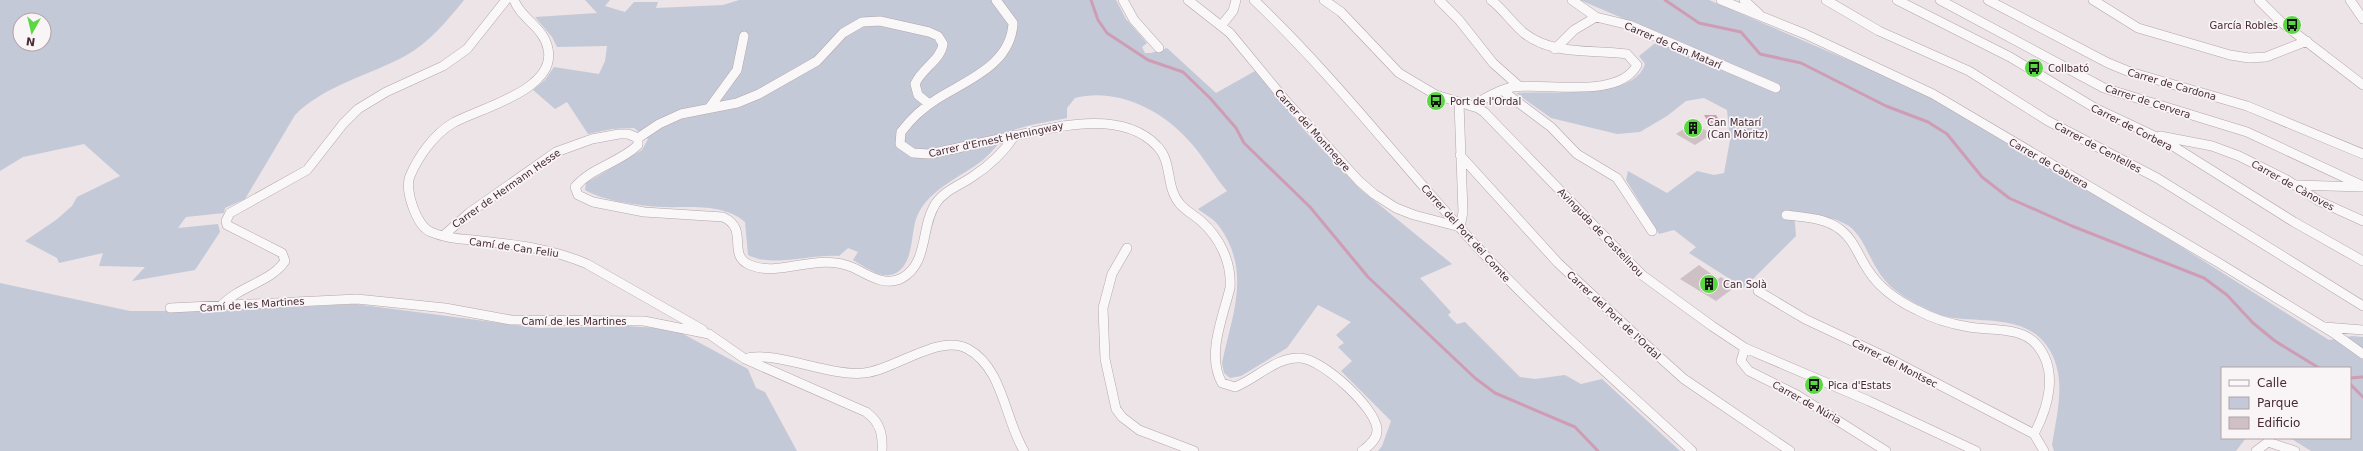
<svg xmlns="http://www.w3.org/2000/svg" width="2363" height="451" viewBox="0 0 2363 451" font-family="'DejaVu Sans',sans-serif">
<style>
.green{fill:#c4c9d7;fill-rule:evenodd}
.water{fill:#ce9db5}
.lines{fill:none;stroke-linecap:round;stroke-linejoin:round}
.stream{stroke:#ce9db5;stroke-width:3}
.building{fill:#cfc0c6}
.minor-casing{stroke:#b4a5aa;stroke-width:10}
.minor{stroke:#faf7f8;stroke-width:9}
.labels{text-anchor:middle;stroke-width:3.5;stroke-linejoin:round;paint-order:stroke}
.poi-label{font-size:10px;fill:#462a34;stroke:#f9f4f6;text-anchor:start}
.street-label{font-size:10px;fill:#462a34;stroke:#f9f4f6}
</style>
<rect width="100%" height="100%" fill="#ece4e7"/>
<!-- green -->
<path class="green" d="M0,0H464C447,21 429,43 405,56C368,76 325,85 295,115L245,199L225,208L224,213L186,217L178,228L218,224L220,232L195,270L132,281L145,267L99,266L103,253L59,263L57,258L25,241L56,220L72,206L77,197L120,176L84,144L23,157L0,171ZM20,20H44V44H20Z
M585,0H610L605,6L625,12L634,2H658L656,8L723,5L739,0H1116L1126,19L1147,43L1142,47L1145,53H1151L1167,48L1216,93L1255,71L1306,132L1360,189L1452,264L1420,278L1451,312L1448,315L1457,324L1465,322L1520,377L1535,379L1565,375L1581,384L1602,379L1680,451H1378L1382,446L1391,421L1341,371L1352,361L1338,347L1344,343L1336,335L1351,322L1318,305L1287,348L1241,376L1230,378L1224,373L1222,363C1232,314 1252,272 1219,226C1214,219 1204,214 1198,209L1227,191C1214,176 1204,157 1190,142C1163,110 1116,87 1075,98L1067,108V118C1050,122 1030,124 1014,130C1005,134 992,153 983,160C961,177 931,188 918,214C910,230 915,258 899,271C884,283 866,267 853,260L858,252L848,248L839,256C809,254 773,268 748,255L745,222C722,203 691,208 662,207C641,206 603,201 585,190L586,183L642,150L648,139L634,128L612,129L588,134L567,102L555,109L533,90L545,80L554,67L599,74L605,61L607,46L557,47L552,37L535,17L597,13Z
M1580,0H1709L1897,81L1929,96L2172,241L2329,340L2352,336L2363,337V451H2311L2290,438H2350V368H2222V438H2246L2236,451H2054L2052,445C2057,412 2068,376 2047,346C2026,316 1985,322 1954,318C1941,317 1926,309 1915,303C1899,294 1886,285 1877,269C1868,255 1863,237 1849,226C1834,216 1811,215 1794,211L1796,236L1744,288L1689,253L1696,247L1674,230L1659,234L1626,180L1628,171L1667,193L1697,171L1714,175L1724,173L1730,140L1727,110L1704,98L1686,101L1667,116L1640,132L1617,134L1551,118L1516,93C1547,90 1634,101 1645,64L1639,56L1664,36Z
M0,283L130,311H222L355,304L539,328L627,326L674,329L748,369L756,388L765,392L797,451H0Z"/>
<!-- water -->
<path class="water" d="M1704,115H1716L1723,126L1711,127Z"/>
<g class="lines">
<!-- stream -->
<path class="stream" d="M1091,0L1098,20L1107,33L1148,60L1183,72L1210,98L1236,128L1244,143L1310,207L1368,277L1475,378L1495,393L1575,427L1598,451
M1665,0L1699,23L1741,32L1760,54L1801,63L1886,106L1928,122L1947,134L1982,177L2009,198L2072,226L2204,278L2227,295L2253,323L2275,341L2319,368
M2350,378L2363,377
M2350,384L2363,397"/>
</g>
<!-- building -->
<path class="building" d="M1693,123L1712,134L1695,145L1676,134Z
M1699,265L1718,279L1721,277L1735,287L1716,301L1680,279Z"/>
<g class="lines">
<!-- minor casing -->
<g class="minor-casing">
<path id="minor" d="M514,0C521,19 544,27 548,49C557,90 480,108 453,123C434,134 418,157 410,176C404,190 417,227 431,232C447,239 465,239 482,241C518,245 553,249 587,264L703,330
M996,0L1013,23C1011,65 967,80 937,99C924,107 910,120 901,132L900,144L913,153L929,154C959,148 988,141 1018,135C1059,126 1123,110 1157,146C1173,162 1165,187 1180,204C1186,211 1194,215 1201,221C1220,238 1232,263 1230,288C1223,317 1206,355 1222,383L1235,387C1256,379 1277,356 1301,358C1323,360 1375,407 1377,429C1378,439 1369,446 1362,451
M1123,0L1134,20L1159,48
M1188,0L1230,33L1286,101L1359,181L1374,194L1396,208L1414,215L1460,227L1463,212L1459,103
M1254,0C1336,78 1404,168 1481,251C1547,322 1621,385 1692,451
M1324,0L1341,12L1399,73L1436,95L1478,108L1484,112L1642,275L1712,326L1745,348L1869,401L1976,451
M1439,0L1459,20L1493,63L1520,87
M1572,0L1596,17L1629,25L1776,88
M1721,0L1805,34L1933,94L2219,263L2335,334L2363,354
M1744,0L1759,14
M1826,0L1879,31L1969,71L2048,121L2157,178L2363,306
M1897,0L2010,57L2095,108L2165,141L2294,222L2363,261
M1940,0L2104,88L2247,132L2363,186
M1988,0L2108,63L2130,72L2247,106L2363,154
M2093,0L2138,28L2230,55L2249,58L2266,57L2307,41
M2259,0L2281,22L2363,85
M2350,0L2363,19
M1221,26L1233,11L1236,0
M1555,49L1574,30L1596,17
M1503,91L1551,127L1577,154L1617,178L1652,231
M1471,106C1483,100 1499,89 1513,87C1545,82 1619,100 1637,65L1627,54C1592,49 1553,56 1524,33C1512,23 1503,9 1491,0
M710,107L737,70L744,36
M2160,136L2212,146L2239,156L2287,180L2319,201L2363,221
M638,138L659,124L681,114L737,103L759,94L817,61L843,33L862,22L880,21L929,32L938,36L943,44C941,60 921,69 915,84L918,95L929,104
M1460,155L1558,263L1655,353L1684,379L1790,451
M2296,185L2362,187
M1786,215C1804,217 1826,218 1841,230C1854,240 1859,257 1868,270C1880,289 1898,301 1917,310C1933,319 1951,324 1969,327C1991,331 2021,326 2037,345C2059,371 2048,408 2034,434L2044,451
M443,236L469,213L556,152L592,139L619,134H628L638,138V145C619,163 592,167 575,187L578,195L593,202L644,212L723,217C750,229 726,255 750,265C781,278 817,251 854,268C868,275 885,287 902,278C929,263 920,227 936,203C944,191 960,185 972,177C989,166 1004,152 1015,135
M1127,248L1112,274L1103,308L1105,359L1116,409L1122,417L1139,430L1194,451
M1758,291L1805,319L1888,358L2034,434
M221,306C239,286 271,282 285,261L282,253L227,225L226,221L230,213L307,170L343,124L358,109L386,92L443,66L467,49L506,0
M170,308L357,299L445,308L511,320L644,321L709,334L745,359L866,412C880,422 883,434 882,451
M2325,327L2363,330
M1745,348L1741,361L1749,371L1797,395L1886,451
M745,359C772,349 829,377 864,373C895,370 939,333 968,349C1003,368 1005,420 1024,451
M2256,451L2268,442L2295,451"/>
</g>
<!-- minor -->
<use href="#minor" class="minor"/>
</g>
<!-- icons -->
<defs>
<g id="bus-disc" transform="scale(1)"><circle r="9.5" fill="#5bd743" stroke="#f9f4f6"/><path d="M-5-6H5V4H4V6H2V4H-2V6H-4V4H-5ZM-3.5-4V0h7V-4ZM-3.5 1.2v1.5H-2V1.2ZM2 1.2v1.5H3.5V1.2Z" fill="#111"/></g>
<g id="building-disc" transform="scale(1)"><circle r="9.5" fill="#5bd743" stroke="#f9f4f6"/><path d="M-4-6H4V6H1V3H-1V6H-4ZM-2.5-4.3h1.7v1.8h-1.7ZM.8-4.3h1.7v1.8H.8ZM-2.5-1h1.7V.8h-1.7ZM.8-1h1.7V.8H.8Z" fill="#111"/></g>
</defs>
<g fill-rule="evenodd">
<use href="#bus-disc" x="2292" y="25"/>
<use href="#bus-disc" x="2034" y="68"/>
<use href="#bus-disc" x="1436" y="101"/>
<use href="#building-disc" x="1693" y="128"/>
<use href="#building-disc" x="1709" y="284"/>
<use href="#bus-disc" x="1814" y="385"/>
</g>
<g class="labels">
<!-- poi labels -->
<g class="poi-label">
<text x="2278" y="29" text-anchor="end">García Robles</text>
<text x="2048" y="72">Collbató</text>
<text x="1450" y="105">Port de l'Ordal</text>
<text x="1707" y="126">Can Matarí<tspan x="1707" dy="12">(Can Mòritz)</tspan></text>
<text x="1723" y="288">Can Solà</text>
<text x="1828" y="389">Pica d'Estats</text>
</g>
<!-- street labels -->
<g class="street-label">
<text transform="translate(1673 45) rotate(23)" y="4">Carrer de Can Matarí</text>
<text transform="translate(2172 84) rotate(16)" y="4">Carrer de Cardona</text>
<text transform="translate(2148 101) rotate(18)" y="4">Carrer de Cervera</text>
<text transform="translate(2132 127) rotate(27)" y="4">Carrer de Corbera</text>
<text transform="translate(1313 130) rotate(48)" y="4">Carrer del Montnegre</text>
<text transform="translate(996 139) rotate(-12)" y="4">Carrer d'Ernest Hemingway</text>
<text transform="translate(2098 147) rotate(28)" y="4">Carrer de Centelles</text>
<text transform="translate(2049 163) rotate(30)" y="4">Carrer de Cabrera</text>
<text transform="translate(2293 185) rotate(29)" y="4">Carrer de Cànoves</text>
<text transform="translate(506 188) rotate(-35)" y="4">Carrer de Hermann Hesse</text>
<text transform="translate(1601 232) rotate(46)" y="4">Avinguda de Castellnou</text>
<text transform="translate(1466 233) rotate(48)" y="4">Carrer del Port del Comte</text>
<text transform="translate(514 247) rotate(8)" y="4">Camí de Can Feliu</text>
<text transform="translate(252 304) rotate(-4)" y="4">Camí de les Martines</text>
<text transform="translate(1614 315) rotate(43)" y="4">Carrer del Port de l'Ordal</text>
<text x="574" y="325">Camí de les Martines</text>
<text transform="translate(1895 363) rotate(27)" y="4">Carrer del Montsec</text>
<text transform="translate(1807 402) rotate(29)" y="4">Carrer de Núria</text>
</g>
</g>
<!-- legend -->
<rect x="2221" y="367" width="130" height="72" fill="#f9f4f6" stroke="#b1a3a8"/>
<rect x="2229" y="380" width="20" height="6" fill="#faf7f8" stroke="#b1a3a8"/>
<text x="2257" y="387" font-size="12" fill="#462a34">Calle</text>
<rect x="2229" y="397" width="20" height="12" fill="#c4c9d7" stroke="#b1a3a8"/>
<text x="2257" y="407" font-size="12" fill="#462a34">Parque</text>
<rect x="2229" y="417" width="20" height="12" fill="#cfc0c6" stroke="#b1a3a8"/>
<text x="2257" y="427" font-size="12" fill="#462a34">Edificio</text>
<!-- north arrow -->
<g transform="translate(32 32) rotate(188)"><circle r="19" fill="#f9f4f6" stroke="#b1a3a8"/>
<path d="M0-3L7 15L0 10L-7 15Z" fill="#5bd743"/>
<text y="-6" font-size="11" font-weight="bold" text-anchor="middle" fill="#462a34">N</text>
</g>
</svg>
